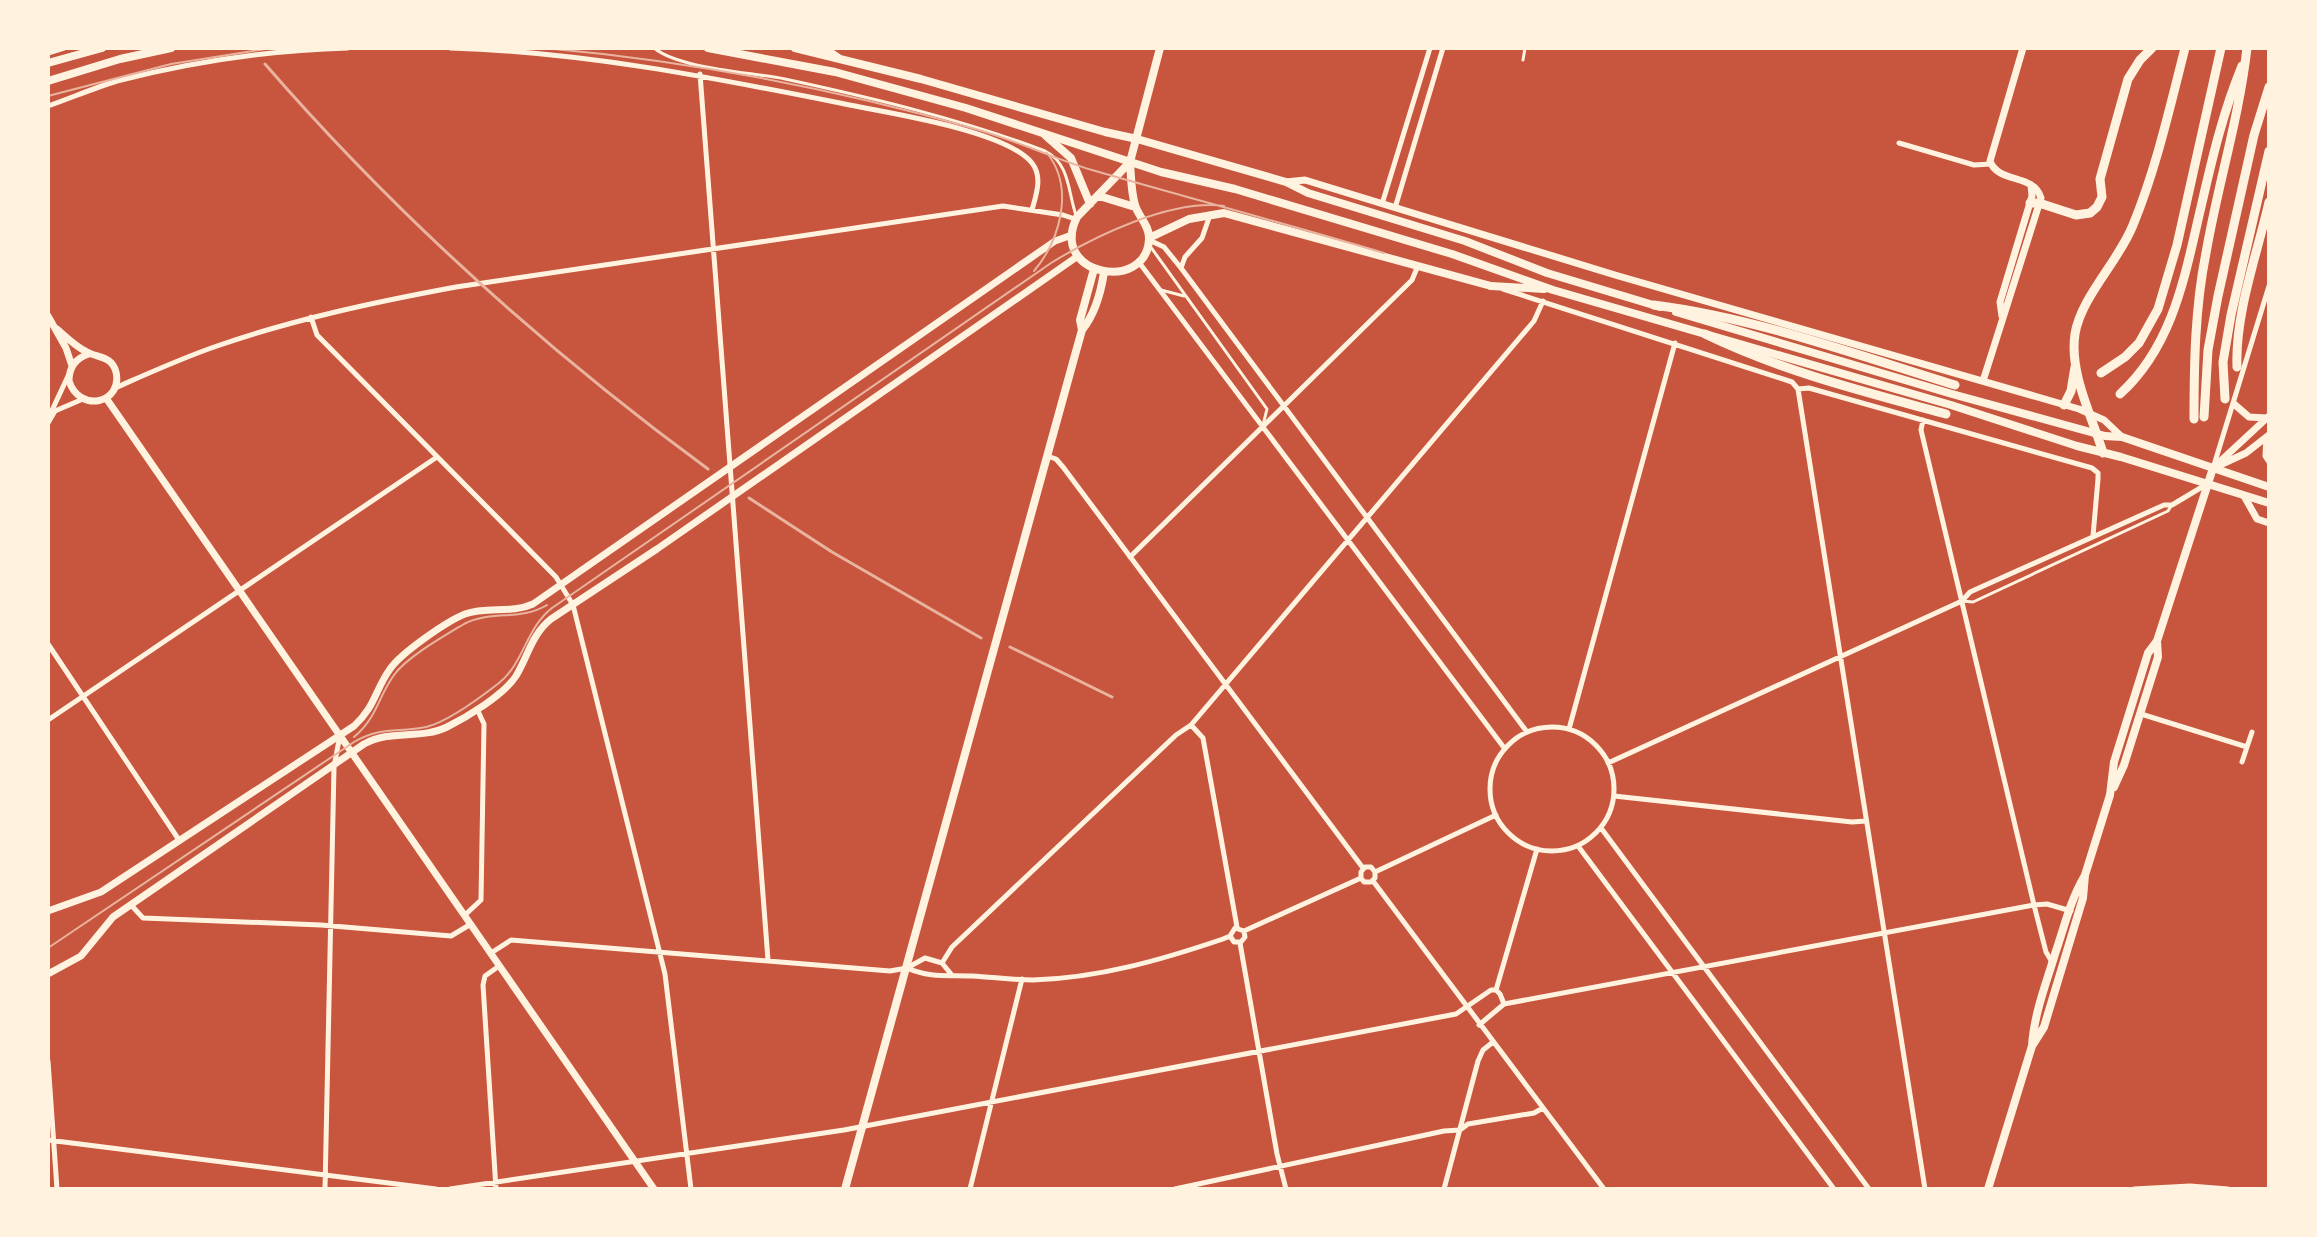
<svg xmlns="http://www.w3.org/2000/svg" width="2317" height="1237" viewBox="0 0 2317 1237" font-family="'Open Sans',sans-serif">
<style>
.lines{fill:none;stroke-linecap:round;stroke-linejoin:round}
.service{stroke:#fff3e0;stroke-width:3}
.minor{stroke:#fff3e0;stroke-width:5}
.tertiary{stroke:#fff3e0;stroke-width:7}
.secondary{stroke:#fff3e0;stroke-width:8}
.primary{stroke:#fff3e0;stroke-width:8}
.trunk{stroke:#fff3e0;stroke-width:9}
.tram{stroke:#e9b49f;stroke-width:2}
.rail{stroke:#e9b49f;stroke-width:3}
</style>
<rect width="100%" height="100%" fill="#c8553d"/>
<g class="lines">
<!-- service -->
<path class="service" d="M654,48C680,69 750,72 785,79C873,98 961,119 1045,151C1070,163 1068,193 1076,215
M1523,60L1525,48
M1150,246L1267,409L1263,425
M1161,290L1184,296
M1962,601L1973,602L2168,511L2171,506"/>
<!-- minor -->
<path class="minor" d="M450,48C589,52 724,80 860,107C900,115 1007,132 1032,163C1043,177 1036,195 1032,210
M48,53L64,48
M700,74L768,960
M48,106C71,98 94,88 117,81C192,62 271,50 348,48
M1899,143L1974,165L1991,164
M1382,204L1430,48
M1395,208L1443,48
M1149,240L1164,247L1181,268L1527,732
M1138,261L1505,749
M1181,268L1185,257L1202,238L1210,215
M1503,289L1792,382L1798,389L1925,1189
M311,317L317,335L556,577L573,605L665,974L691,1189
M115,388C149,373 182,358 217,346C295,319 375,302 456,287L1003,206L1063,215L1075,219
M1798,389L1809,388L2092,468L2098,473V479L2093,536
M48,419L68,376
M1923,420L1921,430L2034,905L2046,952L2052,962
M48,423L55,411L83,399
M2266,437L2265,456L2269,462
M1047,456L1056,459L1063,467L1363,868
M2214,465L2269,286
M1130,557L1412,280L1417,268
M48,644L179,840
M2141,714L2247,747
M48,720L437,457
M1191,725L1203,738L1237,927
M1490 789a62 62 0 1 1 124 0a62 62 0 1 1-124 0Z
M1569,729L1675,343
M2242,762L2252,732
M1608,763L1962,601L1970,592L2164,505H2172L2207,484
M1614,796L1852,822L1866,821
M1601,828L1869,1189
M1578,846L1834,1189
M1361,878L1364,882H1371L1375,878V872
M1373,881L1604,1189
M131,905L143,918L321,925L451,936L471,924
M465,915L481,900L484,724L477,709
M1230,936L1234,942H1241L1245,937L1244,931
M1240,943L1277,1154L1286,1189
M491,953L511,940L890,971L907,968L925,958L942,963L951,974
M942,963L952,947L1176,735L1191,725L1534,321L1543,301
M907,968C929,978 948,975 972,976C992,977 1013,980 1033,980C1099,978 1161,960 1223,939L1230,936L1235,928L1244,931L1255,926L1361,878V872L1365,867H1371L1375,872L1496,815
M1496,990L1537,849
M1496,990L1500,994L1504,1004
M1479,1025L1504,1004L2034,905L2047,904L2071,911
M48,1061L57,1189
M48,1140L436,1189
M325,1189L334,767L340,735
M450,1189L844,1130L1456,1014L1491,990H1496
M496,1189L483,985L485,976L499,966
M970,1189L1022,979
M1175,1189L1444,1131L1460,1130L1468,1124L1534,1113L1543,1108
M1444,1189L1478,1061L1483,1050L1493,1042
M2134,1189L2190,1186L2228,1189"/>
<!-- tertiary -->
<path class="tertiary" d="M1286,182L1305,180L1615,275L2079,409L2104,420L2122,437
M48,316L66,348L72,366
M2002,316L2000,302L2032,196L2031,185
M57,329C66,337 76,347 87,352C98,358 112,356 116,372C123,403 80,414 69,381C69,367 76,358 89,354
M1983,381L2041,198C2034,173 1998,184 1990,161L2023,48
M106,398L654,1189
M2234,404L2249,417L2267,418
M2220,465L2246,453L2269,435
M2213,468L2269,416
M2244,496L2257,519L2269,523
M48,911L101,892L354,726C375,707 375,690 390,669C401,653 447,621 465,614C487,606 511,614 533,604L1055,241L1072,235
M48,974L81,956L113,917L364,744C390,729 421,740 447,727C467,717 504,695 516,676C528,656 532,634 551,619L657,549L1078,256"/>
<!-- secondary -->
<path class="secondary" d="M1045,135L1071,158L1090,204
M1130,162C1131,176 1131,192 1135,205C1138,216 1150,226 1149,239C1147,293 1048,276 1077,217Z
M1099,196L1135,207
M1149,238L1189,219L1224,213L1491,286
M1082,330C1095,314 1101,292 1104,272
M2114,787L2124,765L2158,657L2157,641L2213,468
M2032,1046L2044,1027L2083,898L2085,875L2110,795L2114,762L2148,653L2157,641
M845,1189L1075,355L1082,330L1080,320L1094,269
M1988,1189L2032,1046C2034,1014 2046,984 2055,954C2064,928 2070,901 2084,877"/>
<!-- primary -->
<path class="primary" d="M708,48L835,72L966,108L1161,172L1235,189L1452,254L1553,290L1951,405L2077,446L2121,457L2269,503
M795,48L921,79L1105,132L1137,139L1286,182L1308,193L1465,241L1547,273L1660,307
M824,48L840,59
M48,63L102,48
M48,81L120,59L171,48
M1130,162L1160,48
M1491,286L1544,289
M1676,312L1952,394L2105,436L2122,437L2269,487"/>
<!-- trunk -->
<path class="trunk" d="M2030,203H2039L2076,215L2090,213L2097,207L2102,197L2100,179L2128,79L2140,60L2152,48
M1654,305C1756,318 1857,355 1955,385
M1705,334C1781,371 1865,392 1946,414
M2237,367C2235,313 2257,255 2269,202
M2101,373L2125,357L2139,343L2158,309L2177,245L2221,48
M2120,394C2174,345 2185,274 2201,207C2212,159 2223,112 2242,66
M2225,399L2223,362L2231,315L2269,151
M2064,405L2071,391L2075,367
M2204,417L2208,350L2218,296L2254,135L2269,87
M2194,419C2194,364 2195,307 2206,253C2218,184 2239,118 2247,48
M2103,453C2092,416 2069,373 2075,334C2081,297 2119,261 2133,225C2156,169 2170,107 2185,48"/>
<!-- tram -->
<path class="tram" d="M544,48C690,61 832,88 972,128C1013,139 1052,158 1092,170C1189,198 1287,224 1384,253
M48,96L171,64L272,48
M1034,271C1060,240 1075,188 1047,153
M354,737C377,718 378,697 394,675C407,657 444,636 464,624C490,610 521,621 547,605
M48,948L354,742C381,726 398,733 426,727C448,722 481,697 499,683C524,663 526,628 552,608L1051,263C1095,236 1171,199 1224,206"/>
<!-- rail -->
<path class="rail" d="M265,64C397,216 546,350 708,469
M749,498L832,552L981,638
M1010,647L1112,697"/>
</g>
<!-- border -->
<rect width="2317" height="1237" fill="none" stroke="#fff3e0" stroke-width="100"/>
</svg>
